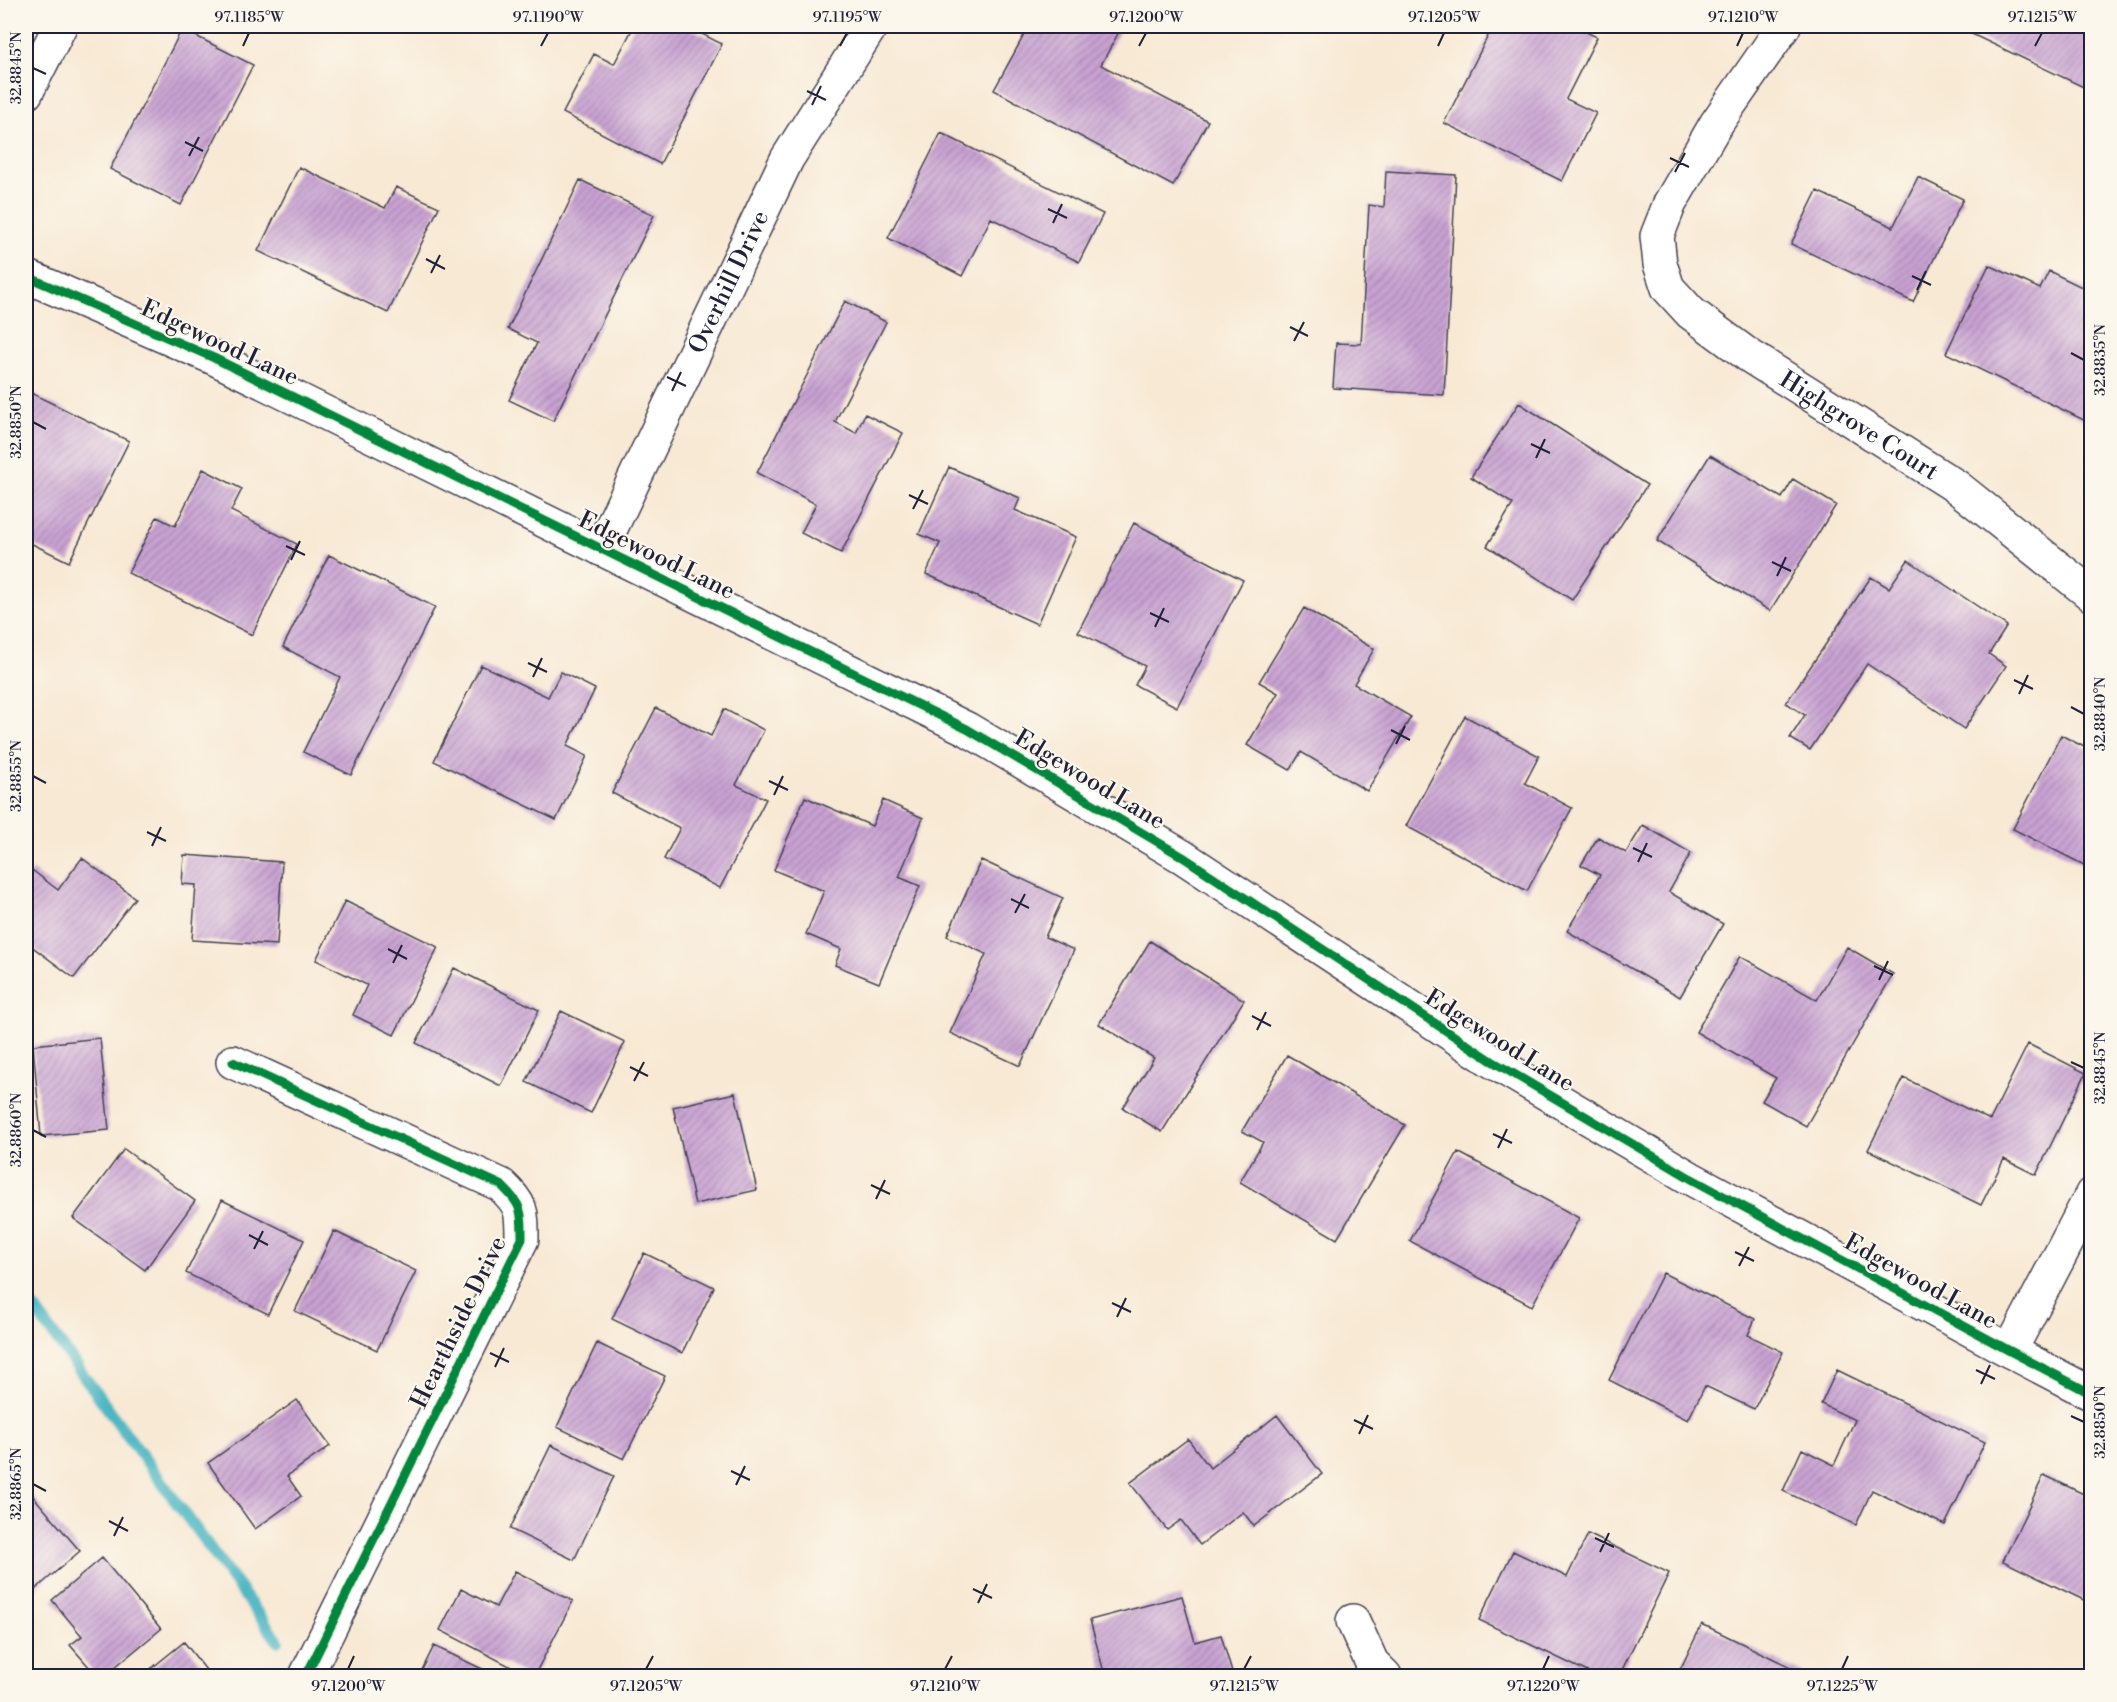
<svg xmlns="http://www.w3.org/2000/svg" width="2117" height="1702" viewBox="0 0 2117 1702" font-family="'Libre Bodoni',serif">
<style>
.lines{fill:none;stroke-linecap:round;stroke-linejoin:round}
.stream{stroke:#48b5c3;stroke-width:12}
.building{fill:url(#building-hatch)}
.street-casing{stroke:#424052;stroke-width:36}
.street{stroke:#fff;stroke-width:33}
.cycleway-casing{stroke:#fbf7ec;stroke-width:13}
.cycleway{stroke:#00873e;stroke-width:9}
.ticks{fill:none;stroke:#22223b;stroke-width:2}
.labels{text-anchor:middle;stroke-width:4.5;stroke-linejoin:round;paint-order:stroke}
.street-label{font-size:24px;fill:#22223b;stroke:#fbf7ec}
.neatline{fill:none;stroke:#22223b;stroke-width:2}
.ticks-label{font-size:15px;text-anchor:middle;fill:#22223b}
</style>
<defs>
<pattern id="building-hatch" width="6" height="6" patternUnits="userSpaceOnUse" patternTransform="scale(1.5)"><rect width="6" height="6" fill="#c9a3d3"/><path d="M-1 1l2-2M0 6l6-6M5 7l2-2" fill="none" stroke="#a384ac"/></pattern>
</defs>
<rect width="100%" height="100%" fill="#fbf7ec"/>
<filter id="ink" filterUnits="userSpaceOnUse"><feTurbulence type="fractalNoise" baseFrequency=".0167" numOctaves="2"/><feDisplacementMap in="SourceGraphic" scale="12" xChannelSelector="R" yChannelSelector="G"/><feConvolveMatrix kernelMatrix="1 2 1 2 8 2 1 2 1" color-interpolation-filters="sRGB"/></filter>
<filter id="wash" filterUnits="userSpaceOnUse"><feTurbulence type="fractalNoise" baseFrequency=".008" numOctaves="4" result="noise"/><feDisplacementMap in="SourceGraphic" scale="24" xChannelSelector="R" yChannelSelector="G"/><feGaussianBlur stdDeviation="1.35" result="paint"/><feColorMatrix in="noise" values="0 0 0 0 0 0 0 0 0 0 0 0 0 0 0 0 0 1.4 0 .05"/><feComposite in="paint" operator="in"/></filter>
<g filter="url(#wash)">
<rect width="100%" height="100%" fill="#f8e9d4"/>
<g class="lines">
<!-- stream -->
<path class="stream" d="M26,1297L278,1641"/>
</g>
<g id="blocks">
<!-- building -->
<path class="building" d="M634,26H686L722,44L660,164L563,113L594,54L614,64Z
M1029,26H1122L1101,65L1208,121L1173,186L994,90Z
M1493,26H1573L1597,37L1566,99L1596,113L1562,181L1444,123Z
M1963,26H2092V91L1961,29Z
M182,29L253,65L181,205L110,169Z
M941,133L1103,214L1079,262L991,218L962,276L888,238Z
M299,167L385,208L396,187L439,207L388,313L258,251Z
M1386,171L1456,175L1444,395L1333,388L1336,343L1361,344L1369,205L1384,207Z
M1918,177L1963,199L1913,302L1791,244L1817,191L1893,227Z
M580,180L654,215L553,421L509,400L537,343L508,329Z
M1989,265L2040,289L2049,271L2092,292V424L1946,353Z
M845,301L886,322L835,422L856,433L865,414L903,433L841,553L801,533L816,504L757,473Z
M31,393L129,441L69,562L26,541V403Z
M1519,403L1647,485L1572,600L1487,546L1513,504L1471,477Z
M1710,455L1782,498L1793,479L1836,505L1770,611L1657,541Z
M949,467L1020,498L1015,510L1076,537L1037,624L926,574L940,543L919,534Z
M203,469L242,489L231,511L297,544L252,635L128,573L157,517L175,526Z
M1134,523L1243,580L1177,707L1135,685L1145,666L1078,632Z
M329,555L435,607L351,775L303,752L340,677L283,647Z
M1908,560L2007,626L1989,654L2006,666L1964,729L1867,664L1810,750L1790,738L1805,715L1786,703L1871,577L1889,588Z
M1304,608L1374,649L1354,684L1411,717L1367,791L1301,752L1290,770L1247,745L1278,693L1259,682Z
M481,665L548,697L561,672L595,689L567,746L587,756L556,820L434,761Z
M656,708L711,736L724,709L764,730L736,785L766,799L720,888L664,859L680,828L612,793Z
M1465,716L1539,756L1525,783L1572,808L1527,891L1406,826Z
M2061,735L2092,751V869L2013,829Z
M805,797L872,826L883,800L923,818L899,877L920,886L879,983L835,965L841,949L806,934L824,891L774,870Z
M1643,825L1691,853L1669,892L1723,924L1680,997L1567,931L1600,875L1581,865L1598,837L1626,853Z
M184,855L282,862L277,945L192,940L196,885L182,884Z
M82,858L135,898L74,978L26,942V879L32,870L58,890Z
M981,860L1063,898L1045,937L1074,950L1020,1066L950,1033L986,954L947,936Z
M345,901L438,947L394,1035L353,1015L367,985L316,960Z
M1150,941L1244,1000L1162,1132L1123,1108L1154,1058L1099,1024Z
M1847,947L1893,974L1806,1126L1762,1101L1776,1078L1696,1032L1740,956L1817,1000Z
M454,968L539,1010L501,1086L416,1043Z
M561,1011L625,1042L591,1113L526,1082Z
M100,1038L109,1130L41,1136L33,1045Z
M2028,1044L2086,1073L2036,1175L2004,1159L1981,1205L1868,1150L1904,1078L1990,1120Z
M1287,1055L1405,1125L1337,1239L1240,1182L1263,1142L1242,1131Z
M735,1093L757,1190L695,1204L673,1107Z
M124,1149L195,1201L145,1270L73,1218Z
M1458,1152L1579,1218L1532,1306L1410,1241Z
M222,1200L304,1240L268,1314L186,1273Z
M334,1231L416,1271L377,1350L295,1311Z
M644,1253L714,1287L682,1353L612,1319Z
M1663,1273L1755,1319L1748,1335L1783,1352L1754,1409L1705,1386L1688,1420L1609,1380Z
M597,1343L665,1376L624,1459L557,1427Z
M1837,1370L1985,1442L1945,1525L1872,1490L1856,1525L1783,1491L1802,1449L1834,1465L1855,1420L1821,1404Z
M297,1400L330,1446L287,1476L301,1496L255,1529L208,1463Z
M1277,1415L1322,1474L1254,1526L1243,1512L1200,1545L1181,1520L1167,1530L1130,1483L1188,1439L1210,1468Z
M551,1445L614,1476L574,1560L510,1529Z
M2044,1475L2092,1498V1604L2003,1561Z
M26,1488L80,1551L30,1594L26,1589Z
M1588,1534L1669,1573L1619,1676H1596L1479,1620L1513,1551L1567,1577Z
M102,1558L161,1629L104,1676H97L70,1645L82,1636L52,1600Z
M515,1571L573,1601L534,1676H529L440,1630L461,1589L496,1607Z
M1182,1596L1195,1642L1221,1635L1233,1676H1155V1674L1144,1676H1105L1090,1620Z
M1702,1624L1809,1676H1677Z
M184,1642L206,1670L203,1671L207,1676H142Z
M434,1646L497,1676H419Z"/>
</g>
</g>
<g filter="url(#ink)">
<use href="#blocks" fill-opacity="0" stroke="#424052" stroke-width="1.5"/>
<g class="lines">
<!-- street casing -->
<g class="street-casing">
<g id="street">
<path id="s1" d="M1784,26L1716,124L1670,203L1657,236L1660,264L1668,288L1691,313L1748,355L1957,487L2092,595"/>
<path d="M26,93L60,26"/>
<path d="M26,276L214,358L967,729L1183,857L1492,1061L1690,1178L2010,1351L2092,1394"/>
<path id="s2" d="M601,549L787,159L871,26"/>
<path d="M233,1062L501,1185C522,1205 522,1210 522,1239L306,1676"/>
<path d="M2010,1351L2092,1194"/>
<path d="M1353,1621L1372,1663L1385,1676"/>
</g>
</g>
<!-- street -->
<use href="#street" class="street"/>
<!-- cycleway casing -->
<g class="cycleway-casing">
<path id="cycleway" d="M26,276L214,358L967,729L1183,857L1492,1061L1690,1178L2010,1351L2092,1394
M233,1062L501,1185C522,1205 522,1210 522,1239L306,1676"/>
</g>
<!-- cycleway -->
<use href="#cycleway" class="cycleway"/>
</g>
</g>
<!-- ticks -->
<path class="ticks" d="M243,46L249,33M541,46L548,33M840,46L847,33M1139,46L1146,33M1438,46L1444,33M1737,46L1743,33M2035,46L2042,33M33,68L46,74M807,91L826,100M812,105L821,86M185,142L203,151M189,156L199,137M1670,158L1689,167M1675,172L1685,153M1048,209L1067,218M1053,223L1062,204M426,259L445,269M431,273L440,255M1912,276L1931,285M1917,290L1926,271M1290,327L1308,336M1294,341L1304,322M2071,353L2084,360M667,377L686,386M672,391L681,372M33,422L46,429M1531,444L1550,453M1536,458L1545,439M909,495L928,504M913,509L923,490M286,546L305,555M291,560L300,541M1772,562L1791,571M1777,576L1786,557M1150,613L1169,622M1155,627L1164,608M528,663L547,672M533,677L542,658M2014,680L2033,689M2019,694L2028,675M2071,707L2084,714M1391,730L1410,740M1396,744L1405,726M33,776L46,783M769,781L788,790M774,795L783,776M147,832L166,841M152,846L161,827M1633,848L1652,857M1638,862L1647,843M1011,899L1029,908M1015,913L1025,894M388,949L407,959M393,963L402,945M1874,966L1893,975M1879,980L1888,961M1252,1016L1271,1026M1257,1030L1266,1012M2071,1062L2084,1068M630,1067L648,1076M634,1081L644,1062M33,1130L46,1137M1493,1134L1512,1143M1498,1148L1507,1129M871,1185L890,1194M876,1199L885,1180M249,1235L268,1245M254,1249L263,1231M1735,1252L1754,1261M1739,1266L1749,1247M1112,1303L1131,1312M1117,1317L1126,1298M490,1353L509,1362M495,1367L504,1348M1976,1370L1995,1379M1981,1384L1990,1365M2071,1416L2084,1422M1354,1420L1373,1429M1359,1434L1368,1415M731,1471L750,1480M33,1484L46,1491M736,1485L745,1466M109,1521L128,1531M114,1536L123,1517M1595,1538L1614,1547M1600,1552L1609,1533M973,1589L992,1598M978,1603L987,1584M348,1669L354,1656M646,1669L653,1656M945,1669L952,1656M1244,1669L1251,1656M1543,1669L1549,1656M1842,1669L1848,1656"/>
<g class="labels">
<!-- street labels -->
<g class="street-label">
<text dy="8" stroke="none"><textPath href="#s2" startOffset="296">Overhill Drive</textPath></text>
<text transform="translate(220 342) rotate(25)" y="8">Edgewood Lane</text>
<text dy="8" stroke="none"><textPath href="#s1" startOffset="536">Highgrove Court</textPath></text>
<text transform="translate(657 555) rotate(26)" y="8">Edgewood Lane</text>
<text transform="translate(1090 779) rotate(31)" y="8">Edgewood Lane</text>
<text transform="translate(1500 1040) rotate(32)" y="8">Edgewood Lane</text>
<text transform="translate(1921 1281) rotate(29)" y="8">Edgewood Lane</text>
<text transform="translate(458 1322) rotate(-64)" y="8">Hearthside Drive</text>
</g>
</g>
<!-- margin -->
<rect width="2117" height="1702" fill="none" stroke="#fbf7ec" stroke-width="66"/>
<rect x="33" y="33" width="2051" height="1636" class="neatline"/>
<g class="ticks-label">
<text x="249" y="22">97.1185°W</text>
<text x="548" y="22">97.1190°W</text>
<text x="847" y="22">97.1195°W</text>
<text x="1146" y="22">97.1200°W</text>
<text x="1444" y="22">97.1205°W</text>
<text x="1743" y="22">97.1210°W</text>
<text x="2042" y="22">97.1215°W</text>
<text transform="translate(16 68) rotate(-90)" y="5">32.8845°N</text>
<text transform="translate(2100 360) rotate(-90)" y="5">32.8835°N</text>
<text transform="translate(16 422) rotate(-90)" y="5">32.8850°N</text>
<text transform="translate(2100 714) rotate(-90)" y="5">32.8840°N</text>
<text transform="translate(16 776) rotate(-90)" y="5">32.8855°N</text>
<text transform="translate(2100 1068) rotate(-90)" y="5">32.8845°N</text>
<text transform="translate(16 1130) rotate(-90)" y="5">32.8860°N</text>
<text transform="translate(2100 1422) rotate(-90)" y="5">32.8850°N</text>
<text transform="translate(16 1484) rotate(-90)" y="5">32.8865°N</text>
<text x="348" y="1691">97.1200°W</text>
<text x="646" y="1691">97.1205°W</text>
<text x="945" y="1691">97.1210°W</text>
<text x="1244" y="1691">97.1215°W</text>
<text x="1543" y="1691">97.1220°W</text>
<text x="1842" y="1691">97.1225°W</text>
</g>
</svg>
